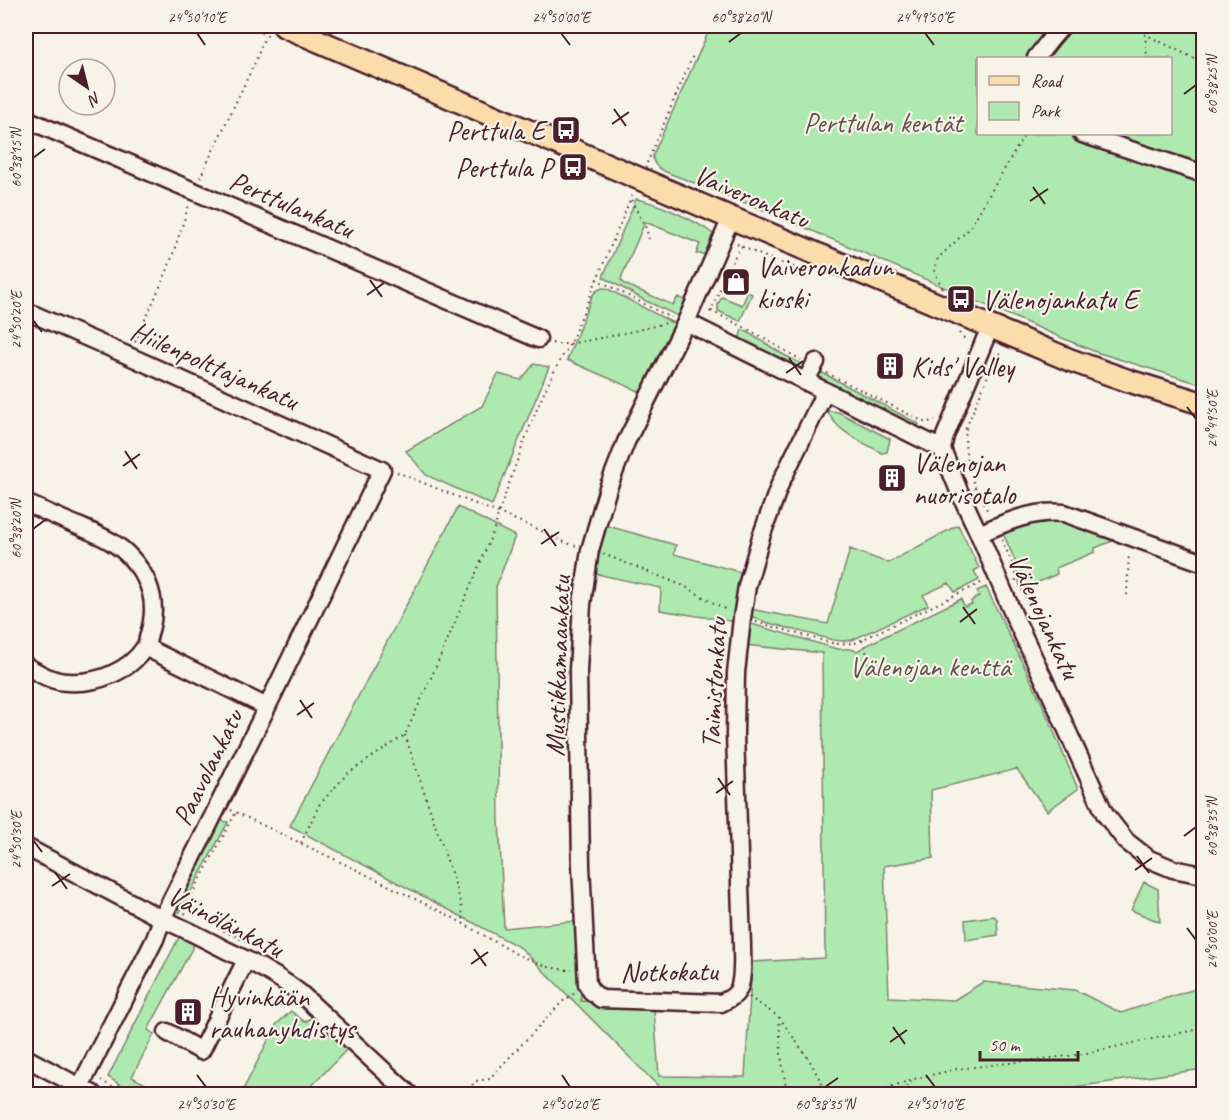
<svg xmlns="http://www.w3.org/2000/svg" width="1229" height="1120" viewBox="0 0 1229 1120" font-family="Caveat,sans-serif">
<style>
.green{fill:#aeeab0;stroke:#7c846e;stroke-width:1.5;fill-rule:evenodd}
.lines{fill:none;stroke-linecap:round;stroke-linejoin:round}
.minor-casing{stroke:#4a1f2b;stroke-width:21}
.major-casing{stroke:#4a1f2b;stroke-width:26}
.path{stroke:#4a1f2b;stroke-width:2;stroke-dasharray:1.5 4.5;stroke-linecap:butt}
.minor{stroke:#f7f3e8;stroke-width:16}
.major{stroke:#fddcac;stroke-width:21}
.ticks{fill:none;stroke:#4a1f2b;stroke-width:2}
.labels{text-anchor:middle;stroke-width:4.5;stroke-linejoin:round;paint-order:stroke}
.park-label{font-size:28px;fill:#63524c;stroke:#f7f3e8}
.poi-label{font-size:28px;fill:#4a1f2b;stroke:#f7f3e8;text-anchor:start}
.street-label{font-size:28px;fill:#4a1f2b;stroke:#f7f3e8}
.neatline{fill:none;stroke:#4a1f2b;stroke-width:2}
.ticks-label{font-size:15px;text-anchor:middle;fill:#4a1f2b}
</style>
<rect width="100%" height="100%" fill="#f7f3e8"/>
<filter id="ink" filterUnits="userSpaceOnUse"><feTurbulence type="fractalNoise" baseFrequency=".0167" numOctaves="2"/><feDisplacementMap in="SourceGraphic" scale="12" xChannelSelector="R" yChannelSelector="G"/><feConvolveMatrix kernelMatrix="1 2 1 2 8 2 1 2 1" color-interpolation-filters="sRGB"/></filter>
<g filter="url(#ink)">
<!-- green -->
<path class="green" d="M711,26H1203V385L1096,352L1067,340L759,208L666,172C659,168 652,165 653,155ZM978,58H1170V134H978Z
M636,199C656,202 697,221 713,234L705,254H696L700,244L645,222L622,276L621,280L624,284L673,305L678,297L687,301L680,317L644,300L603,277Z
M602,288H606L677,325L643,393L567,360L592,296L596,291Z
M748,292L752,294L740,321L718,311V304L722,297L742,305Z
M742,330H744L784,355L808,367L803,373L739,339Z
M534,364L549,367L492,505L426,475L406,451L482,406L498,374L521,380Z
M815,369L919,424L916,429L812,377Z
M827,411H831L838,412L890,439L887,452L882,453C861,441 838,433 827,411Z
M458,507L515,536L496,587L499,819L504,928L577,921L581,1001L654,1009L659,1076L745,1077L752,962L825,958L822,653L744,645L748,623L837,649H850L857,651L873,642L961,599L964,607L972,604L971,601L979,596L977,591L986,587L1041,701L1078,789L1047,811L1017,769L931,790L933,858L884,866L889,997L954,1000L983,982L1075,990L1121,1013L1185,992L1203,987V1069L1024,1094H666L521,948L290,826Z
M1041,519L1061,520L1115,540L1095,548V552L1056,568L1057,574L1027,587L1031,600L1028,602L1020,586L1016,563L1002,531Z
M604,525L676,545L674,554L744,573L735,622L660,610L661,588L592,573Z
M958,525L979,568L974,571L979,580L955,592L949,583L923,595L928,605L852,640L843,641L833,640L765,622L749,615L750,609L828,624L850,549L888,563Z
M223,821L228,822L180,912H176V908L216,822Z
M1144,882L1158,889L1160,922L1131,910Z
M994,916L997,919L998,935L966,940L965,920Z
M180,935L195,943L148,1030L154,1034L132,1077L164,1094H134L108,1077Z
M291,1011L305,1022L316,1015L349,1047L304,1094H241L276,1025Z"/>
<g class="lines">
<!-- minor casing -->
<g class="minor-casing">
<path id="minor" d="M1036,58L1050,40L1062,26
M26,119L538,339
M1082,134L1204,174
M731,218L686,322L626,442L608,488L590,550L582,604L578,670L581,866L587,984L591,991L601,999L721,1003C727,1000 733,998 737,992C744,982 742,958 742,945L735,734L736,673L742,618L747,586L761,537L780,484L825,392
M26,311L129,356L382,470L267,707L162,919L155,939L80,1087
M686,322L942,449
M990,327L945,436L942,449L959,491L979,534L1014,616L1048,688L1105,814L1126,841L1149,859L1173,869L1198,874L1204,873
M805,382L816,362
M26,503C42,510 59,518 76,525C96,534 116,541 131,558C152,581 158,605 149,634C148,638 147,644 145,647C129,672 96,684 68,682C52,682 39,673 26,666
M979,534C1006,522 1033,510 1064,513L1204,563
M145,647L267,707
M26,847L162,919C184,928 205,939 226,950C252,962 277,975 300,993L409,1094
M167,1032L201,1051L246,960
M26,1058L93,1094"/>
</g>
<!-- major casing -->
<g class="major-casing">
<path id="major" d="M284,26L731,218L1070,360L1129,381L1204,404"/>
</g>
<!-- path -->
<path class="path" d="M244,26L272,37
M1128,26L1204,63
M1145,34L1147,58
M647,163L694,53
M200,178L256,60L265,36
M631,200L646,228L649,239
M737,244C761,256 786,266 813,272
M596,279L671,318
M942,288L934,270L938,258L969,229L1025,134
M711,311L746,328L801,360
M710,312L736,254L743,245
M959,333L967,341
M135,342L168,269L189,205
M552,343C565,346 578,342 590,340C617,335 643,329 670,322
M994,355L996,356L1005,352
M827,373L926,423L935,420
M966,428C963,452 969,471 977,492
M966,428L996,356
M397,472C440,490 483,507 526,524C544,531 559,542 577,546
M980,498L989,513
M1002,540L1014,567L1016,582
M603,554L684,586L728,611
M1127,595L1129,553
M756,622L835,644L855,643L985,581
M862,640L869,659L864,673
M405,735L461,902L464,924
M231,810L357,870L448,915L520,956L549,967L565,970L572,969
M301,843L319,805L347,774L405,735L435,669L482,559L496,524L498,514C519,458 538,394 570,344L633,193
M192,895L236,812
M185,914L188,902
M218,928L253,945
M749,997L779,1017L810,1061L823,1086L830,1094
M779,1017L781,1054L787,1094
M101,1080L123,1094
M464,1094L476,1081L489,1079L562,1002L575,993
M869,1094L914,1079L957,1069L1077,1055L1204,1028
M897,1094L913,1080
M1190,1094L1204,1064"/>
<!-- minor -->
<use href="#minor" class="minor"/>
<!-- major -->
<use href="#major" class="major"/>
</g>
</g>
<!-- ticks -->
<path class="ticks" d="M197,33L205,45M561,33L570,45M925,33L934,45M729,42L741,33M1184,94L1196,85M614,109L626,126M612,124L629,112M33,158L45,149M1033,187L1045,204M1030,201L1048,189M370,280L382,297M367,295L384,283M33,320L42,332M789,358L801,375M786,373L803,361M1187,407L1196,419M125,451L137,469M123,466L140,454M33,529L45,520M544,529L556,546M541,544L559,532M963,607L975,624M960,622L977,609M300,700L312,718M297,715L314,703M718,778L730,795M716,793L733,781M1184,836L1196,827M33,840L42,852M1137,856L1149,873M1135,870L1152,858M55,872L67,889M52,886L70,874M1187,928L1196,940M474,949L486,966M471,964L488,952M893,1027L905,1044M890,1042L907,1030M197,1075L206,1087M562,1075L570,1087M926,1075L935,1087M825,1087L838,1078"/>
<!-- icons -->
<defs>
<g id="bus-square" transform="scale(1.5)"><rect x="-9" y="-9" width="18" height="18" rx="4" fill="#4a1f2b" stroke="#f7f3e8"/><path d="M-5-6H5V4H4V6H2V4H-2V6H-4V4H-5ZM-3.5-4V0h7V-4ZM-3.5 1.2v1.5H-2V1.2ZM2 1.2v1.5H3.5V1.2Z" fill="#fff"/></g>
<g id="shop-square" transform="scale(1.5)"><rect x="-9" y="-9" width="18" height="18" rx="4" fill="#4a1f2b" stroke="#f7f3e8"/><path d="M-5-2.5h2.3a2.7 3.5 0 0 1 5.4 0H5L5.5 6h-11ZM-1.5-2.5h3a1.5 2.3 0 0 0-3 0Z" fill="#fff"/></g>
<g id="building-square" transform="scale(1.5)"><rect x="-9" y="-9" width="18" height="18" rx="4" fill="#4a1f2b" stroke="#f7f3e8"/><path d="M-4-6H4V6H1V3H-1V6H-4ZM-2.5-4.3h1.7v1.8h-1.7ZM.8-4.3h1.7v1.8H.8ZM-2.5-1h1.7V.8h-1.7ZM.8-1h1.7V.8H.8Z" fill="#fff"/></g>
</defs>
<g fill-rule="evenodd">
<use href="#bus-square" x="566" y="130"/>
<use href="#bus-square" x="573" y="167"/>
<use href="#shop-square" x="736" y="282"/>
<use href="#bus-square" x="961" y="299"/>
<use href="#building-square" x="890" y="366"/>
<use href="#building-square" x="892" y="478"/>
<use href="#building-square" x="188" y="1012"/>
</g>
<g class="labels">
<!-- park labels -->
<g class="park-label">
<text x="883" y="132">Perttulan kentät</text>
<text x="930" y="676">Välenojan kenttä</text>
</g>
<!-- poi labels -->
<g class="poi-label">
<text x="545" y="140" text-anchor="end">Perttula E</text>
<text x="552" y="177" text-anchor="end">Perttula P</text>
<text x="757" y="276">Vaiveronkadun<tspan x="757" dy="32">kioski</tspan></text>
<text x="982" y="309">Välenojankatu E</text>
<text x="911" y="376">Kids' Valley</text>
<text x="913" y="472">Välenojan<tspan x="913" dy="32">nuorisotalo</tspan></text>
<text x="209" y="1006">Hyvinkään<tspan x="209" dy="32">rauhanyhdistys</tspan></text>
</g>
<!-- street labels -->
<g class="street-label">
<text transform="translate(752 196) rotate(23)" y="10">Vaiveronkatu</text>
<text transform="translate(292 204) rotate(23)" y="10">Perttulankatu</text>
<text transform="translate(215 365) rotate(24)" y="10">Hiilenpolttajankatu</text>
<text transform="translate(1045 616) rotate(65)" y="10">Välenojankatu</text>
<text transform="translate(557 666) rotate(-88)" y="10">Mustikkamaankatu</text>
<text transform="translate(713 683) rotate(-87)" y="10">Taimistonkatu</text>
<text transform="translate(207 767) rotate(-64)" y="10">Paavolankatu</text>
<text transform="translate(226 921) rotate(27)" y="10">Väinölänkatu</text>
<text transform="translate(669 971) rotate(-1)" y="10">Notkokatu</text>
</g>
</g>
<!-- margin -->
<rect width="1229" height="1120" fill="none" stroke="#f7f3e8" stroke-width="66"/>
<!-- legend -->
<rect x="977" y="57" width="195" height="78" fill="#f7f3e8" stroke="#b29e9c" stroke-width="1.5"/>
<rect x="989" y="76" width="30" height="9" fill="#fddcac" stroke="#b29e9c" stroke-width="1.5"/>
<text x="1031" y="87" font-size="18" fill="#4a1f2b">Road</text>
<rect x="989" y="102" width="30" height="18" fill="#aeeab0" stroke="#b29e9c" stroke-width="1.5"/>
<text x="1031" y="117" font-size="18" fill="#4a1f2b">Park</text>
<!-- north arrow -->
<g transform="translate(87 87) rotate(145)"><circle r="28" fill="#f7f3e8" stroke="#b29e9c" stroke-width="1.5"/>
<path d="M0-4.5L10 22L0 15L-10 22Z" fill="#4a1f2b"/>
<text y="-9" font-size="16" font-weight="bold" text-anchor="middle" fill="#4a1f2b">N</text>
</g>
<!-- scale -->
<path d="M980 1051v9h98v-9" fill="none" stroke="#4a1f2b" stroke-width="3"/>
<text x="989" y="1051" font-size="18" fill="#4a1f2b" stroke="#f7f3e8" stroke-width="4.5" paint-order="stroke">50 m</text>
<rect x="33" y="33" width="1163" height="1054" class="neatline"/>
<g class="ticks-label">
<text x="197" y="22">24°50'10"E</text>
<text x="561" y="22">24°50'00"E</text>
<text x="741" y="22">60°38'20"N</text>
<text x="925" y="22">24°49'50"E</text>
<text transform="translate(1212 85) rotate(-90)" y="5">60°38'25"N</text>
<text transform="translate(16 158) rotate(-90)" y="5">60°38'15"N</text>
<text transform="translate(16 320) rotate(-90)" y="5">24°50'20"E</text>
<text transform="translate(1212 419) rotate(-90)" y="5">24°49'50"E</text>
<text transform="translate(16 529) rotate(-90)" y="5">60°38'20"N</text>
<text transform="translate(1212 827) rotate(-90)" y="5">60°38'35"N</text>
<text transform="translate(16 840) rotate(-90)" y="5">24°50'30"E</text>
<text transform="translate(1212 940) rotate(-90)" y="5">24°50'00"E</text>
<text x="206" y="1109">24°50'30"E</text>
<text x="570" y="1109">24°50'20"E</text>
<text x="825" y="1109">60°38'35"N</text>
<text x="935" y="1109">24°50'10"E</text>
</g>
</svg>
